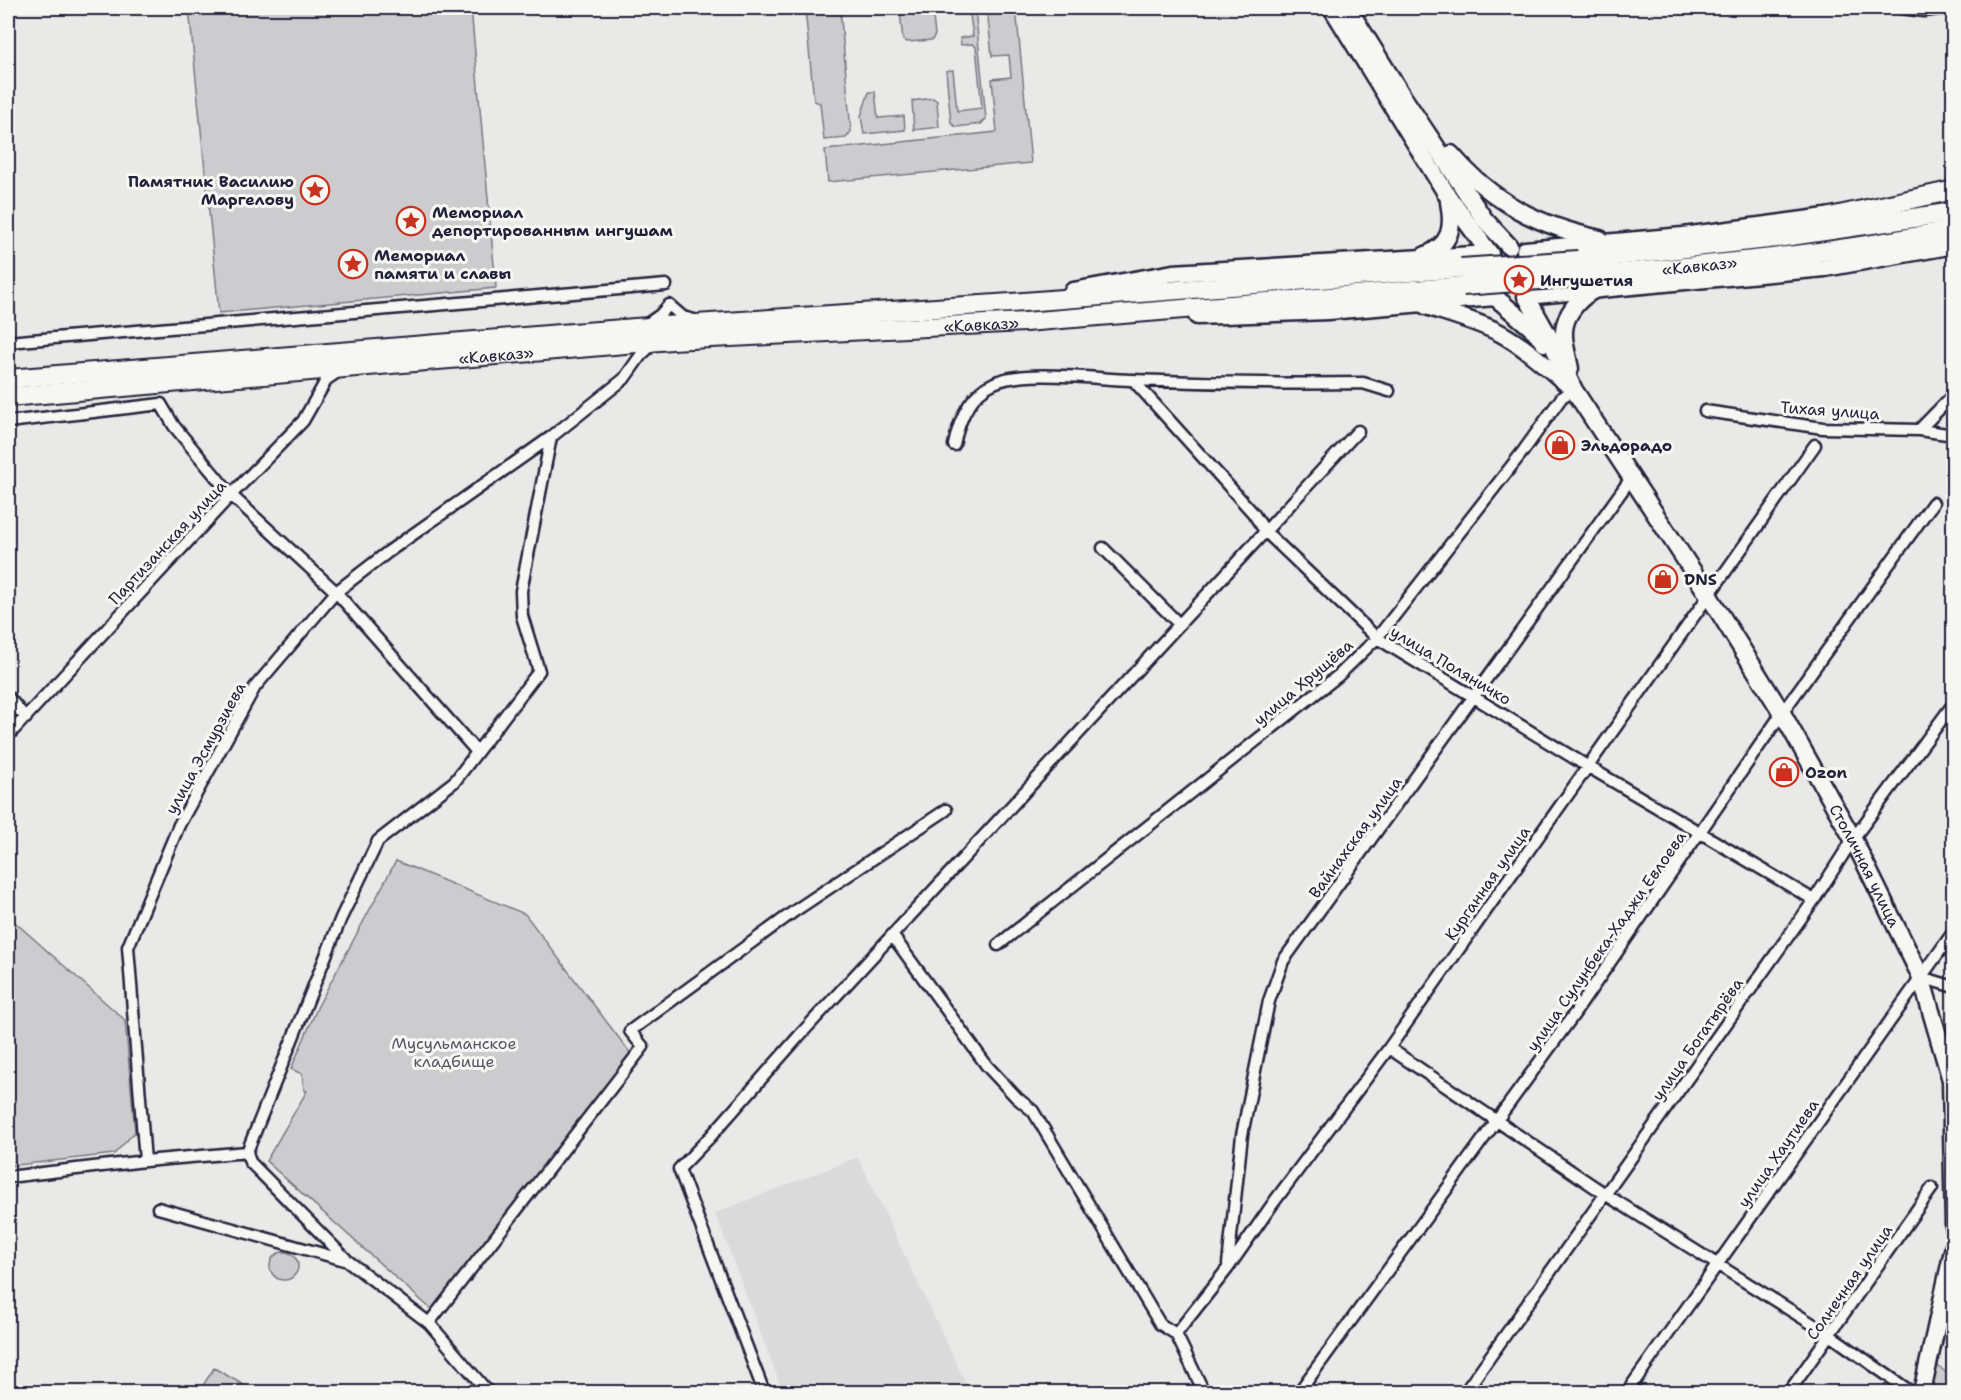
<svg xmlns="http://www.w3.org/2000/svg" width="1961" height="1400" viewBox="0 0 1961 1400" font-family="'Shantell Sans',sans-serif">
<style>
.built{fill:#dadada}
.green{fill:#ccccce;stroke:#777784;stroke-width:1.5}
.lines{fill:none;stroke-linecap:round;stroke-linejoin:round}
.minor-casing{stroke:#22223b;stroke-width:15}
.primary-casing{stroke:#22223b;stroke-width:21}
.trunk-casing{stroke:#22223b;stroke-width:22}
.minor{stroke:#f6f6f2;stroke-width:10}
.primary{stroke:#f6f6f2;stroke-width:16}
.trunk{stroke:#f6f6f2;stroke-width:18}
.trunk-bridge-casing{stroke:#22223b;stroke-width:22;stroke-linecap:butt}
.trunk-bridge{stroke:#f6f6f2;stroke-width:18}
.labels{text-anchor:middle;stroke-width:6;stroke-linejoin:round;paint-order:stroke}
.poi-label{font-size:16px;font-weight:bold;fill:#22223b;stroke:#f6f6f2;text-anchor:start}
.street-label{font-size:16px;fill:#22223b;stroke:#f6f6f2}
.park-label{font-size:16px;fill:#555567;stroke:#f6f6f2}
</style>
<rect width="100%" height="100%" fill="#e9e9e7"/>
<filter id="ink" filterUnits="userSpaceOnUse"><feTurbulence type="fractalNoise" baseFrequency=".0167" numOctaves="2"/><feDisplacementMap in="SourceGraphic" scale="12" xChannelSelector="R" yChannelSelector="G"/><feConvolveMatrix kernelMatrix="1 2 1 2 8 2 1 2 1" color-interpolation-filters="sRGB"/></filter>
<g filter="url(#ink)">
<!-- built -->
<path class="built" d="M858,1157L970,1392H783L715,1213Z"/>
<!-- green -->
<path class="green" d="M189,8H471L496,288L219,313Z
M805,8H840L851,132L846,138L824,140L820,103L814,101Z
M902,8H932L935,35L932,40L907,42L903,40L900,12Z
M969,8H975L986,119L981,124L956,127L951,123L946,71L953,70L957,111L982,108L976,47L972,44L961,45L960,38L973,36Z
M987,8H1016L1031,163L828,182L825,150L997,132L992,79L1011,77L1009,55L992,56Z
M869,92H875L878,118L904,116L905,130L864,134L861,116Z
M933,98L937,101L939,127L914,130L912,101Z
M396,861L525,914L631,1054L433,1311L266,1161L307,1091L304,1090L302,1074L291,1069L318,1006Z
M8,916L125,1020L135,1132L114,1154L8,1166Z
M270 1266a14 14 0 1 1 28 0a14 14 0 1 1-28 0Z
M1929,1359L1953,1378V1392H1922Z
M214,1368L256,1392H211L202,1387Z"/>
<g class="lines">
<!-- minor casing -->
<g class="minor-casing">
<path id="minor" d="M1901,8L1924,11L1947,8
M647,324L660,315L669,305L683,317L694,320
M8,342L666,285
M1133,380L1253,513L1265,531L1377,638L1587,766L1814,900
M1705,411L1823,428L1919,430L1954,435
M8,422L161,404L174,426L231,495L336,592L477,752
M1919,430L1954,394
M954,445C959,420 969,394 994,383C1023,369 1096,379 1130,380C1207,383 1286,384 1363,383L1389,391
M1103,548L1179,624
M8,697L26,718
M8,736L231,495L303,421L327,379L339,371
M892,935L987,1066L1017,1098L1033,1111L1160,1324L1176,1334L1204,1392
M998,945L1339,675L1377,638L1524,450L1562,397L1574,390
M1921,977L1954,987
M1389,1048L1605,1194L1830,1335L1911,1392
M145,1161L128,947L179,825L255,687L336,592L388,552L551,437L624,379L641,355L654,343
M8,1177L145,1161L247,1152
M158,1208L348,1261
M1228,1264L1242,1135L1269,1001L1283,961L1632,477
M429,1323L643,1047L630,1031L796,910L946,810
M1176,1334L1228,1268L1274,1202L1389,1048L1815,445
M488,1392L429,1323L348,1261L250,1162L247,1152L341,918L378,841L455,781L539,671L522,616L521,591L551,437
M764,1392L679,1169L711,1136L799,1036L1358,431
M1299,1392L1575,1013L1782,713L1933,503
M1465,1392L1814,900L1853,839L1954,703
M1627,1392L1954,931
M1789,1392L1932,1188"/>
</g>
<!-- primary casing -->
<g class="primary-casing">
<g id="primary">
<path d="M1332,8L1449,198L1490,254"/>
<path d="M1348,8L1403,97L1484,219L1509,246"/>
<path d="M1451,154C1493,203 1539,226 1600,239"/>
<path id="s1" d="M1954,245L1825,268L1526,296L1548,335L1574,390L1709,596L1782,713L1853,839L1921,977L1951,1080L1954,1227"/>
<path d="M1525,250L1683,236L1834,216"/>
<path d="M1424,256C1451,245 1454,228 1449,202"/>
<path d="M1073,291L1173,273L1490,254"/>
<path d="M1426,306C1450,314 1477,321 1500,333C1524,346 1546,366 1567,384"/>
<path d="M1197,316L1328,311L1495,297L1535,331L1544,343"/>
<path d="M1570,369C1568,357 1563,343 1564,331C1565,314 1579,298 1594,290"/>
<path d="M1922,1392L1954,1246"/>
</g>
</g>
<!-- trunk casing -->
<g class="trunk-casing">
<g id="trunk">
<path d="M1821,219L1954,190"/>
<path d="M1578,260L1777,238L1954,212"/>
<path id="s2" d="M1580,277C1705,265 1831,255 1954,229"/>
<path d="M8,379L635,328L1011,303L1461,268"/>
<path id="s3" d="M8,397L671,340L1025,322L1463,286"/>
</g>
</g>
<!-- minor -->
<use href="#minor" class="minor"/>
<!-- primary -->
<use href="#primary" class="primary"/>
<!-- trunk -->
<use href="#trunk" class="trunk"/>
<!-- trunk-bridge casing -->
<g class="trunk-bridge-casing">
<path id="trunk-bridge" d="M1461,268L1578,260
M1463,286L1580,277"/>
</g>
<!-- trunk-bridge -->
<use href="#trunk-bridge" class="trunk-bridge"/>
</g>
</g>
<!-- icons -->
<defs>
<g id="sight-ring" transform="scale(1.5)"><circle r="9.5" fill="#f6f6f2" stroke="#c8321e" stroke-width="1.5"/><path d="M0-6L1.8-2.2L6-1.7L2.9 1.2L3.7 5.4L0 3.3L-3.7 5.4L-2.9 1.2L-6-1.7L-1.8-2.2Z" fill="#c8321e"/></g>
<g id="shop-ring" transform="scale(1.5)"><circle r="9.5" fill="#f6f6f2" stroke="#c8321e" stroke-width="1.5"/><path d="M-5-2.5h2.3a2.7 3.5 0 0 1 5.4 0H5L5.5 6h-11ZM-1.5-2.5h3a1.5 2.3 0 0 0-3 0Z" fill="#c8321e"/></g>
</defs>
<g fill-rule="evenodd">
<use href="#sight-ring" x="315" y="190"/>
<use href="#sight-ring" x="411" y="221"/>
<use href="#sight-ring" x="353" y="264"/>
<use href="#sight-ring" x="1519" y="280"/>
<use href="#shop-ring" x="1560" y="445"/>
<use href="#shop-ring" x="1663" y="579"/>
<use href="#shop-ring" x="1784" y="772"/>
</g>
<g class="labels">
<!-- poi labels -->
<g class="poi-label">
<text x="294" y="187" text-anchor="end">Памятник Василию<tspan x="294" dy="18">Маргелову</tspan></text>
<text x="432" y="218">Мемориал<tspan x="432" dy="18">депортированным ингушам</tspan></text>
<text x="374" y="261">Мемориал<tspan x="374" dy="18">памяти и славы</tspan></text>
<text x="1540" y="286">Ингушетия</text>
<text x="1581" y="451">Эльдорадо</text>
<text x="1684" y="585">DNS</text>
<text x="1805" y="778">Ozon</text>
</g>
<!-- street labels -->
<g class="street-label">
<text dy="6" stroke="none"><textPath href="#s2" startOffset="120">«Кавказ»</textPath></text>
<text dy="6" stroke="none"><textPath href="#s3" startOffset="976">«Кавказ»</textPath></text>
<text dy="6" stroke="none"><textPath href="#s3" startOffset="490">«Кавказ»</textPath></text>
<text transform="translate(1830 410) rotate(4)" y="6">Тихая улица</text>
<text transform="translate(167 542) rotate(-47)" y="6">Партизанская улица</text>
<text transform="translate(1451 665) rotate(31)" y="6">улица Поляничко</text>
<text transform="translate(1303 682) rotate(-40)" y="6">улица Хрущёва</text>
<text transform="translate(205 748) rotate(-61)" y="6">улица Эсмурзиева</text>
<text transform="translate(1355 837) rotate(-54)" y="6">Вайнахская улица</text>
<text dy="6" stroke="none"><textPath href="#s1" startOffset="1095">Столичная улица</textPath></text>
<text transform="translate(1487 883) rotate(-55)" y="6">Курганная улица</text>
<text transform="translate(1606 941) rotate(-55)" y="6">улица Сулунбека-Хаджи Евлоева</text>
<text transform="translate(1697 1039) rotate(-55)" y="6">улица Богатырёва</text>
<text transform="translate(1778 1153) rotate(-55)" y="6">улица Хаутиева</text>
<text transform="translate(1849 1282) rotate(-55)" y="6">Солнечная улица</text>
</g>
<!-- park labels -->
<g class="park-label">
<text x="454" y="1049">Мусульманское<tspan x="454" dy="18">кладбище</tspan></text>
</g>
</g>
<!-- margin -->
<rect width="1961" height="1400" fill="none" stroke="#f6f6f2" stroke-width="30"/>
<rect x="15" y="15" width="1931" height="1370" fill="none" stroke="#22223b" stroke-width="2" filter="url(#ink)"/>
</svg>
